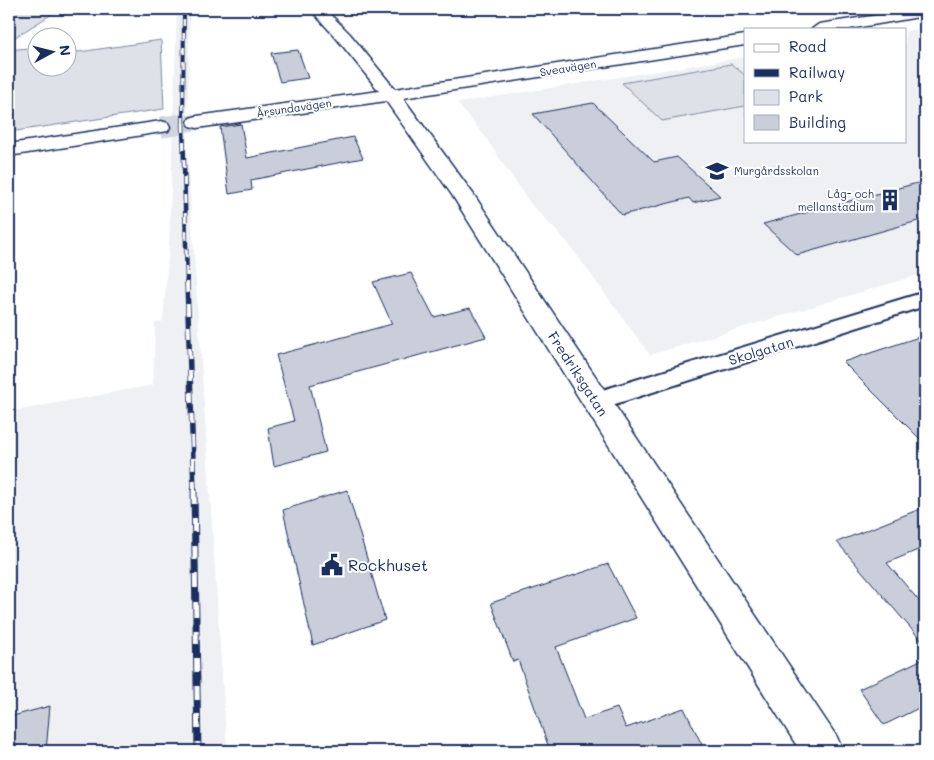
<svg xmlns="http://www.w3.org/2000/svg" width="934" height="760" viewBox="0 0 934 760" font-family="Mali,sans-serif">
<style>
.built{fill:#eff0f4}
.green{fill:#dee1e7;stroke:#7c88a2}
.building{fill:#caceda;stroke:#1b2f5e}
.lines{fill:none;stroke-linecap:round;stroke-linejoin:round}
.secondary-tunnel-far1{stroke:#d1d5df;stroke-width:16;stroke-dasharray:16 8;stroke-linecap:butt}
.secondary-tunnel{stroke:#d1d5df;stroke-width:21;stroke-dasharray:21 11;stroke-linecap:butt}
.street-casing{stroke:#1b2f5e;stroke-width:4}
.secondary-casing{stroke:#1b2f5e;stroke-width:3}
.street{fill:#fff;fill-rule:evenodd}
.secondary{fill:#fff;fill-rule:evenodd}
.rail-far3-casing{stroke:#1b2f5e;stroke-width:4}
.rail-far2-casing{stroke:#1b2f5e;stroke-width:4.5}
.rail-far1-casing{stroke:#1b2f5e;stroke-width:5.5}
.rail-casing{stroke:#1b2f5e;stroke-width:7}
.rail-far3{stroke:#fff;stroke-width:2.5;stroke-dasharray:7;stroke-linecap:butt}
.rail-far2{stroke:#fff;stroke-width:3;stroke-dasharray:9;stroke-linecap:butt}
.rail-far1{stroke:#fff;stroke-width:4;stroke-dasharray:11;stroke-linecap:butt}
.rail{stroke:#fff;stroke-width:5;stroke-dasharray:14;stroke-linecap:butt}
.labels{text-anchor:middle;stroke-width:4;stroke-linejoin:round;paint-order:stroke}
.far-street-label{font-size:11px;fill:#1b2f5e;stroke:#fff}
.far-poi-label{font-size:11px;fill:#1b2f5e;stroke:#fff;text-anchor:start}
.street-label{font-size:14px;fill:#1b2f5e;stroke:#fff}
.near-poi-label{font-size:16px;fill:#1b2f5e;stroke:#fff;text-anchor:start}
</style>
<rect width="100%" height="100%" fill="#fff"/>
<filter id="ink" filterUnits="userSpaceOnUse"><feTurbulence type="fractalNoise" baseFrequency=".02" numOctaves="2"/><feDisplacementMap in="SourceGraphic" scale="10" xChannelSelector="R" yChannelSelector="G"/><feConvolveMatrix kernelMatrix="1 2 1 2 8 2 1 2 1" color-interpolation-filters="sRGB"/></filter>
<g filter="url(#ink)">
<!-- built -->
<path class="built" d="M177,9H190L187,148L227,751H9V412L153,385L155,323L163,321L169,245Z
M925,28V273L650,355L568,243L529,202L484,135L457,103L745,57V141H905V31Z"/>
<!-- green -->
<path class="green" d="M9,9H60L9,41Z
M161,40L164,109L9,132V50L37,47L38,68H68V49L79,52Z
M731,64L745,75V106L662,121L622,83Z"/>
<!-- building -->
<path class="building" d="M298,50L308,78L280,82L271,53Z
M593,103L654,162L677,157L720,196L693,203L689,198L622,215L533,114Z
M241,124L247,158L353,137L363,158L251,180L252,190L229,194L220,127Z
M925,181V219L797,255L763,224Z
M411,273L434,317L470,308L486,337L310,385L326,452L274,466L268,428L294,421L276,355L392,324L373,282Z
M925,335V444L843,362Z
M347,490L385,620L313,645L283,510Z
M925,507V547L887,563L925,608V645L837,542Z
M608,564L636,618L556,647L584,719L617,708L626,728L684,708L705,751H550L518,660L513,662L491,603Z
M925,658V705L884,725L859,689Z
M50,706L46,751H9V717Z"/>
<g class="lines">
<!-- secondary-tunnel-far1 -->
<path class="secondary-tunnel-far1" d="M184,124L197,122"/>
<!-- secondary-tunnel -->
<path class="secondary-tunnel" d="M161,127L193,123"/>
<!-- street casing -->
<g class="street-casing">
<path id="street" d="M925,292V306L596,410L587,408L584,401L587,394L596,392Z"/>
</g>
<!-- secondary casing -->
<g class="secondary-casing">
<path id="secondary" d="M310,9H325L350,34L395,89L745,35V45L403,98L474,195L837,737L843,751H800L452,195L386,101L197,128L190,126L188,122L190,118L197,116L379,91L338,40Z
M918,9H925V16L849,29H812L819,24Z
M161,121L168,123L170,127L168,131L9,156V144Z"/>
</g>
<!-- street -->
<use href="#street" class="street"/>
<!-- secondary -->
<use href="#secondary" class="secondary"/>
<!-- rail-far3 casing -->
<g class="rail-far3-casing">
<path id="rail-far3" d="M183,124L184,9"/>
</g>
<!-- rail-far2 casing -->
<g class="rail-far2-casing">
<path id="rail-far2" d="M183,123L187,284"/>
</g>
<!-- rail-far1 casing -->
<g class="rail-far1-casing">
<path id="rail-far1" d="M187,282L194,491"/>
</g>
<!-- rail casing -->
<g class="rail-casing">
<path id="rail" d="M194,490L198,751"/>
</g>
<!-- rail-far3 -->
<use href="#rail-far3" class="rail-far3"/>
<!-- rail-far2 -->
<use href="#rail-far2" class="rail-far2"/>
<!-- rail-far1 -->
<use href="#rail-far1" class="rail-far1"/>
<!-- rail -->
<use href="#rail" class="rail"/>
</g>
</g>
<!-- icons -->
<defs>
<g id="school-bare" transform="scale(1.725)"><path d="M0-5L7-2L0 1L-7-2ZM-4 1L0 2.5L4 1V4Q0 6-4 4Z" fill="#1b2f5e" stroke="#fff" stroke-width="2.5" paint-order="stroke"/></g>
<g id="building-bare" transform="scale(1.725)"><path d="M-4-6H4V6H1V3H-1V6H-4ZM-2.5-4.3h1.7v1.8h-1.7ZM.8-4.3h1.7v1.8H.8ZM-2.5-1h1.7V.8h-1.7ZM.8-1h1.7V.8H.8Z" fill="#1b2f5e" stroke="#fff" stroke-width="2.5" paint-order="stroke"/></g>
<g id="civic-bare" transform="scale(1.725)"><path d="M-.6-6.5H3V-4.5H.6V-3L4-1V1h2V6H-6V1h2V-1L-.6-3ZM-1.2 2.5V6h2.4V2.5Z" fill="#1b2f5e" stroke="#fff" stroke-width="2.5" paint-order="stroke"/></g>
</defs>
<g fill-rule="evenodd">
<use href="#school-bare" x="717" y="171"/>
<use href="#building-bare" x="890" y="200"/>
<use href="#civic-bare" x="332" y="565"/>
</g>
<g class="labels">
<!-- far-street labels -->
<g class="far-street-label">
<text transform="translate(568 68) rotate(-9)" y="4">Sveavägen</text>
<text transform="translate(294 108) rotate(-8)" y="4">Årsundavägen</text>
</g>
<!-- far-poi labels -->
<g class="far-poi-label">
<text x="734" y="175">Murgårdsskolan</text>
<text x="874" y="198" text-anchor="end">Låg- och<tspan x="874" dy="13">mellanstadium</tspan></text>
</g>
<!-- street labels -->
<g class="street-label">
<text transform="translate(761 351) rotate(-17)" y="5">Skolgatan</text>
<text transform="translate(578 374) rotate(57)" y="5">Fredriksgatan</text>
</g>
<!-- near-poi labels -->
<g class="near-poi-label">
<text x="348" y="571">Rockhuset</text>
</g>
</g>
<!-- margin -->
<rect width="934" height="760" fill="none" stroke="#fff" stroke-width="30"/>
<rect x="15" y="15" width="904" height="730" fill="none" stroke="#1b2f5e" stroke-width="2" filter="url(#ink)"/>
<!-- legend -->
<rect x="744" y="28" width="162" height="115" fill="#ffffff" stroke="#a4acbf"/>
<rect x="754" y="44" width="25" height="8" fill="#ffffff" stroke="#a4acbf"/>
<text x="789" y="52" font-size="15" fill="#1b2f5e">Road</text>
<rect x="754" y="69" width="25" height="8" fill="#1b2f5e" stroke="#a4acbf"/>
<text x="789" y="78" font-size="15" fill="#1b2f5e">Railway</text>
<rect x="754" y="90" width="25" height="15" fill="#dee1e7" stroke="#a4acbf"/>
<text x="789" y="102" font-size="15" fill="#1b2f5e">Park</text>
<rect x="754" y="115" width="25" height="15" fill="#caceda" stroke="#a4acbf"/>
<text x="789" y="128" font-size="15" fill="#1b2f5e">Building</text>
<!-- north arrow -->
<g transform="translate(52 52) rotate(83)"><circle r="24" fill="#ffffff" stroke="#a4acbf"/>
<path d="M0-4L9 19L0 12L-9 19Z" fill="#1b2f5e"/>
<text y="-8" font-size="14" font-weight="bold" text-anchor="middle" fill="#1b2f5e">N</text>
</g>
</svg>
